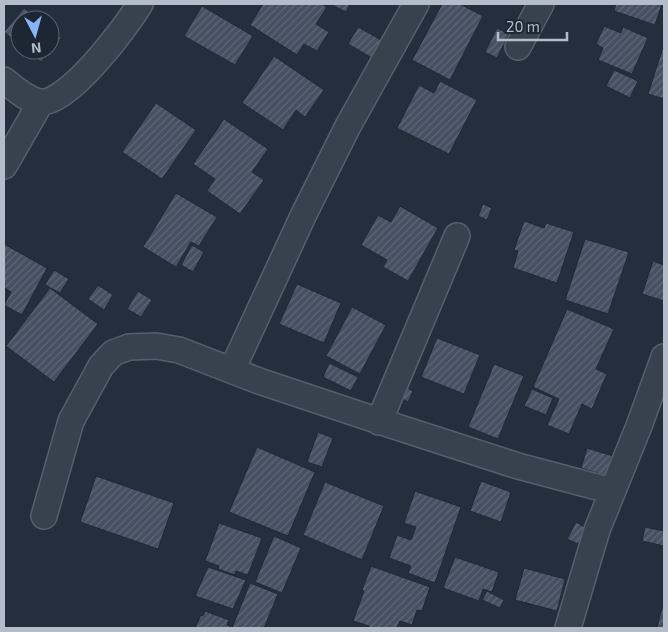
<svg xmlns="http://www.w3.org/2000/svg" width="668" height="632" viewBox="0 0 668 632" font-family="'Exo 2',sans-serif">
<style>
.building{fill:url(#building-hatch);stroke:#1f2835}
.lines{fill:none;stroke-linecap:round;stroke-linejoin:round}
.street-casing{stroke:#565f6c;stroke-width:28}
.street{stroke:#38414e;stroke-width:25}
</style>
<defs>
<pattern id="building-hatch" width="6" height="6" patternUnits="userSpaceOnUse" patternTransform="scale(1.25)"><rect width="6" height="6" fill="#455162"/><path d="M-1 1l2-2M0 6l6-6M5 7l2-2" fill="none" stroke="#5d6877"/></pattern>
</defs>
<rect width="100%" height="100%" fill="#242f3e"/>
<!-- building -->
<path class="building" d="M263,4H321L327,7L316,24L329,32L317,51L304,44L297,55L250,25Z
M330,4H350L346,12Z
M442,4H460L483,16L450,80L412,60Z
M616,4H662L655,25L614,11Z
M202,6L253,36L235,65L184,36Z
M24,8L39,20H20V45L4,32Z
M604,26L621,33L623,27L648,38L632,74L598,60L603,48L596,44Z
M358,27L383,41L372,58L348,44Z
M497,28L509,34L497,58L485,52Z
M50,29L61,38L41,62L26,50H50Z
M664,44V99L648,94Z
M274,56L324,90L305,117L296,110L283,130L242,103Z
M614,70L638,81L630,98L606,86Z
M440,81L477,100L449,154L397,128L419,85L434,93Z
M156,103L196,130L162,179L122,152Z
M224,119L268,149L252,172L264,180L240,214L207,191L215,179L193,164Z
M176,193L217,217L199,246L191,242L176,267L143,247Z
M483,204L492,208L487,220L478,216Z
M400,206L438,228L408,281L383,267L387,260L361,245L378,215L391,222Z
M524,221L544,228L546,223L574,232L557,283L513,268L518,251L514,250Z
M585,239L629,252L608,314L565,300Z
M4,244L47,268L22,315L4,305L11,292L4,287Z
M192,245L204,252L193,272L181,265Z
M653,261L664,265V301L642,294Z
M54,270L69,279L60,293L45,285Z
M297,284L341,303L324,343L279,324Z
M98,285L113,295L104,310L88,299Z
M50,288L98,324L54,382L6,346Z
M138,291L152,300L141,317L127,309Z
M352,307L386,325L360,374L326,356Z
M567,309L614,329L596,369L607,374L592,409L582,404L569,434L547,425L559,399L533,387Z
M437,338L480,355L464,394L421,377Z
M329,363L358,377L351,391L323,377Z
M494,364L524,376L498,439L468,427Z
M403,386L413,391L408,402L397,396Z
M532,389L553,398L546,415L524,406Z
M318,432L333,438L322,467L307,462Z
M257,447L315,472L288,536L229,512Z
M587,448L613,456L607,476L581,468Z
M96,476L174,503L158,549L80,522Z
M481,481L511,492L501,522L470,511Z
M325,482L384,506L362,560L303,535Z
M415,491L461,507L435,583L408,573L411,566L389,558L397,535L411,540L416,527L404,523Z
M576,522L586,528L578,544L567,539Z
M219,523L262,538L248,575L236,571L235,575L218,569L219,566L205,561Z
M645,527L664,531V546L642,541Z
M274,536L301,548L282,593L255,582Z
M455,557L499,572L492,592L483,589L479,601L443,588Z
M371,566L430,587L422,611L417,610L412,625L400,621L397,628H368L369,626L353,621L364,591L362,590Z
M208,567L246,580L233,609L195,596Z
M524,568L565,579L557,611L515,600Z
M250,583L278,594L264,628H232Z
M487,591L504,600L500,608L482,600Z
M662,608L664,609V628H657Z
M205,611L229,620L227,625L230,626L229,628H195L201,615L203,616Z"/>
<g class="lines">
<!-- street casing -->
<g class="street-casing">
<path id="street" d="M518,47L541,4
M4,80C14,88 27,100 40,102C67,106 127,26 140,4
M4,166L41,102
M232,370L303,216L348,126L416,4
M379,422L457,236
M44,516L71,421L101,366L113,353L129,347L156,346L179,350L259,381L391,425L518,466L612,491
M568,628L597,530L639,426L664,357"/>
</g>
<!-- street -->
<use href="#street" class="street"/>
</g>
<!-- border -->
<rect width="668" height="632" fill="none" stroke="#b4bcc9" stroke-width="10"/>
<!-- north arrow -->
<g transform="translate(35 35) rotate(174)"><circle r="24" fill="#1d2633" stroke="#59626f"/>
<path d="M0-4L9 19L0 12L-9 19Z" fill="#8ab4f8"/>
<text y="-8" font-size="14" font-weight="bold" text-anchor="middle" fill="#b4bcc9">N</text>
</g>
<!-- scale -->
<path d="M498 32v8h69v-8" fill="none" stroke="#b4bcc9" stroke-width="2.5"/>
<text x="506" y="32" font-size="15" fill="#b4bcc9" stroke="#1d2633" stroke-width="4" paint-order="stroke">20 m</text>
</svg>
